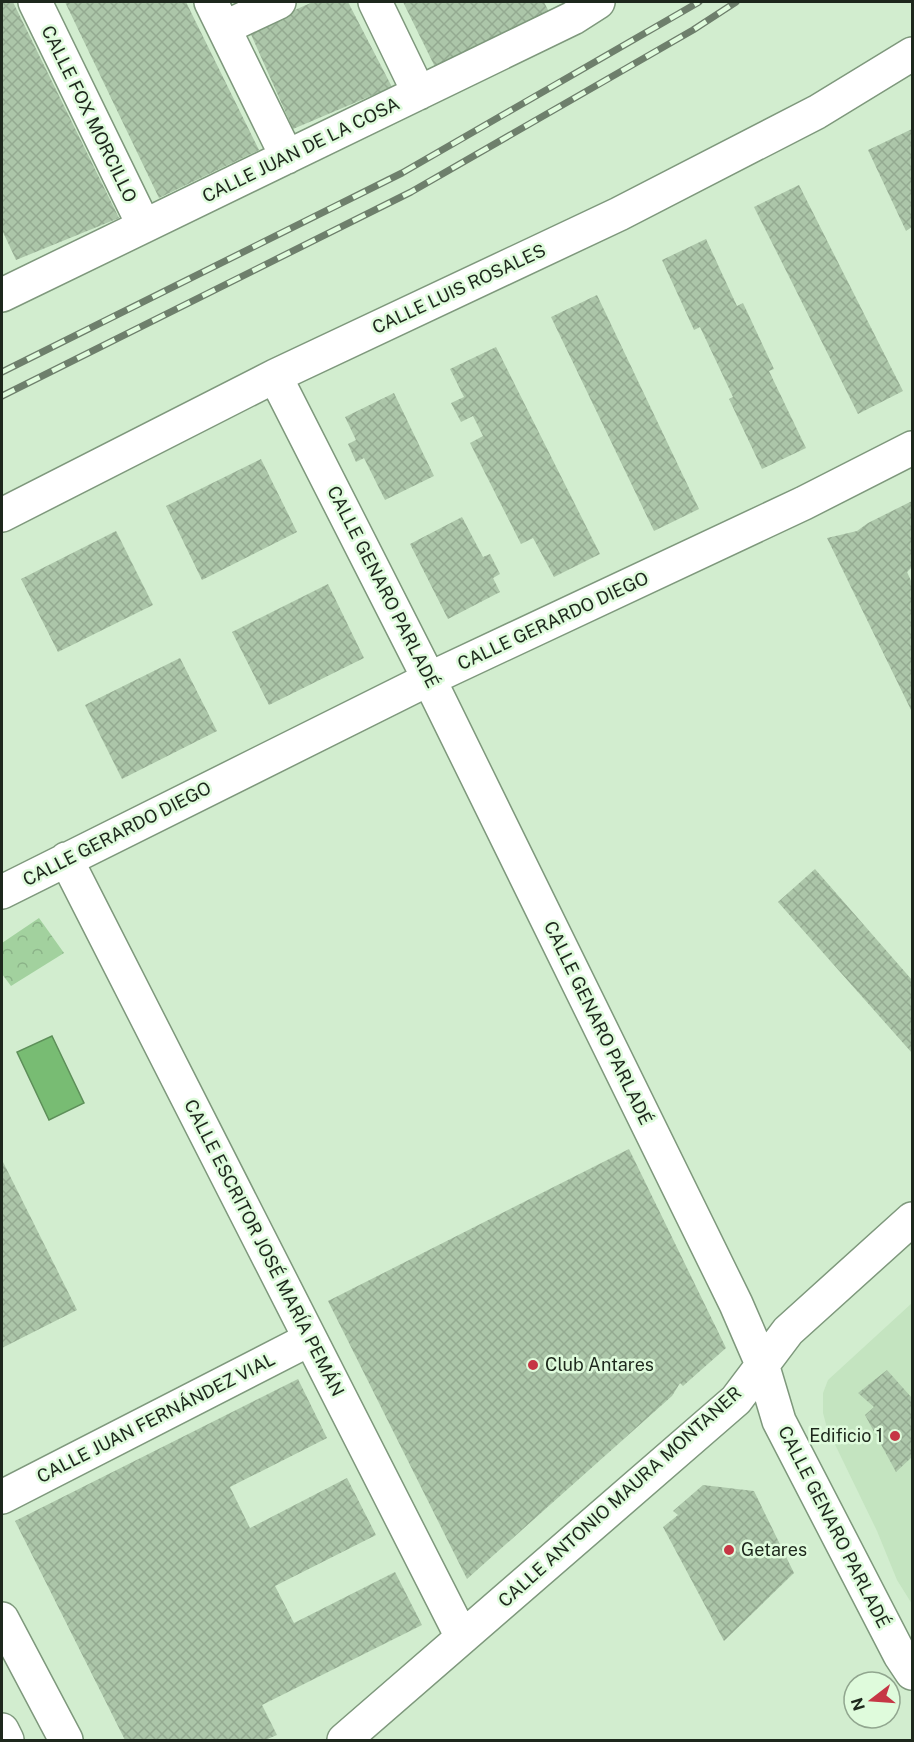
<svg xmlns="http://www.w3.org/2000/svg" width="914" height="1742" viewBox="0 0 914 1742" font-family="'Public Sans',sans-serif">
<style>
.built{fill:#c4e4c0}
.park{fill:url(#park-crowns)}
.water{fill:#78bc73;stroke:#5d8f59;stroke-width:1.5}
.building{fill:url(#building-cross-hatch)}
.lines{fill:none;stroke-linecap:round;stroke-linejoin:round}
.street-casing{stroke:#7e987c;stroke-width:36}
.primary-casing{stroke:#7e987c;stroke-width:36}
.street{stroke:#fff;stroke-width:33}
.primary{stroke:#fff;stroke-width:33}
.rail-casing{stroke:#6e7f6c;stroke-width:7}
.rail{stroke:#dffbdc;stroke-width:4.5;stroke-dasharray:14;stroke-linecap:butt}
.poi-dot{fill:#c63645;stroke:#dffbdc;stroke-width:2}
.labels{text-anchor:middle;stroke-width:5;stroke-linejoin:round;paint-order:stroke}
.street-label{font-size:18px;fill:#1d271c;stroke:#dffbdc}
.poi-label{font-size:18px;fill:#1d271c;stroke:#dffbdc;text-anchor:start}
</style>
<defs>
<pattern id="park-crowns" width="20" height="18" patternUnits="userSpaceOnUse" patternTransform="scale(1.5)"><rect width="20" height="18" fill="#a2d19e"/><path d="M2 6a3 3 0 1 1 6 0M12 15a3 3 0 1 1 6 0" fill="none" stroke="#8bb388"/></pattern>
<pattern id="building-cross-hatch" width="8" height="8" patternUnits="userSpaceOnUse" patternTransform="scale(1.5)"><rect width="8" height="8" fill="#acc6a9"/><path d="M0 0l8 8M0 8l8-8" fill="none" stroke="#94aa91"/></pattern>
</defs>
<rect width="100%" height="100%" fill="#d2edcf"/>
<!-- built -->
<path class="built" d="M912,1303V1604L897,1580L877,1531L827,1428L823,1413V1393L828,1380Z"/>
<!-- park -->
<path class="park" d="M39,918L64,953L11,986L2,974V943Z"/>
<!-- water -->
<path class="water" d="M52,1036L84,1103L49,1120L17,1052Z"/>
<!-- building -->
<path class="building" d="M2,2H13L119,218L16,260L2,230Z
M65,2H186L259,150L159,198Z
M313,2H348L392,87L293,129L249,30Z
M403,2H544L549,12L435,67Z
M912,129V227L906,231L868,150Z
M799,185L903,391L858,414L754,207Z
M706,239L737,306L743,303L774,369L769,371L806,448L762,469L729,399L733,397L700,327L694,330L662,260Z
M597,295L699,509L654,531L551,317Z
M496,347L600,554L554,577L533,538L521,544L486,475L470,443L483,436L473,416L461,422L451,403L464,397L450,369Z
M394,393L434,476L385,500L364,458L356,462L348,444L356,440L345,417Z
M261,459L297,532L202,580L166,506Z
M912,501V567L907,572L912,583V712L827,538L857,531L868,523Z
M462,517L483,557L490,554L500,574L493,578L500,592L448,619L410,544Z
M116,531L153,605L58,652L21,579Z
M328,584L364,658L269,705L232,632Z
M180,658L217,731L122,779L85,705Z
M815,869L912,980V1053L778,902Z
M629,1149L726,1348L683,1386L680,1383L672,1396L467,1579L328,1301Z
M2,1160L77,1310L2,1348Z
M887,1370L912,1398V1457L896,1472L865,1415L874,1407L858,1393Z
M298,1379L327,1438L230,1487L250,1528L347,1478L376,1535L275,1586L294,1623L395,1572L422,1625L262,1705L277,1735L265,1740H125L15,1521Z
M703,1485L754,1491L794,1573L724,1641L663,1527L678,1515L673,1511Z"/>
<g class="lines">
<!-- street casing -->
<g class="street-casing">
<path id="street" d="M35,2L144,226
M211,2L287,157
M375,2L419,93
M224,28L279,2
M2,295L573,18L598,2
M275,376L429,679L736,1304L762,1364L779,1421L900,1655L912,1673
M2,515L275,376L619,214L817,112L912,54
M66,859L462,1637
M2,892L429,679L804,503L912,448
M2,1497L310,1339
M344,1740L736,1400L788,1331L912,1219"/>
</g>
<!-- primary casing -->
<g class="primary-casing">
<path id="primary" d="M2,1619L66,1740
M2,1730L7,1740"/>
</g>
<!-- street -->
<use href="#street" class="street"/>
<!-- primary -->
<use href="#primary" class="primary"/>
<!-- rail casing -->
<g class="rail-casing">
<path id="rail" d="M2,372L402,173L699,2
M2,396L411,192L693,30L736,2"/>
</g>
<!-- rail -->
<use href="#rail" class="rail"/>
</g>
<!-- markers -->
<g class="poi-dot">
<circle cx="533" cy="1365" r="6"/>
<circle cx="895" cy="1436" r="6"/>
<circle cx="729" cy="1550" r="6"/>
</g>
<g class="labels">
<!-- street labels -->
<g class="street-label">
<text transform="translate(89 114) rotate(64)" y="6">CALLE FOX MORCILLO</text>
<text transform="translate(301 150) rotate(-26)" y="6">CALLE JUAN DE LA COSA</text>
<text transform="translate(459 289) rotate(-25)" y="6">CALLE LUIS ROSALES</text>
<text transform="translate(383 587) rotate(63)" y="6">CALLE GENARO PARLADÉ</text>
<text transform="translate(553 621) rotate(-25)" y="6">CALLE GERARDO DIEGO</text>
<text transform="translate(117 834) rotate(-27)" y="6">CALLE GERARDO DIEGO</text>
<text transform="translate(598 1023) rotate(64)" y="6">CALLE GENARO PARLADÉ</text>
<text transform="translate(264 1248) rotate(63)" y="6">CALLE ESCRITOR JOSÉ MARÍA PEMÁN</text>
<text transform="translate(156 1418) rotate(-27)" y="6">CALLE JUAN FERNÁNDEZ VIAL</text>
<text transform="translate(620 1497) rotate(-42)" y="6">CALLE ANTONIO MAURA MONTANER</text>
<text transform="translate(834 1527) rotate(63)" y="6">CALLE GENARO PARLADÉ</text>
</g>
<!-- poi labels -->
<g class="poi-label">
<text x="545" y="1371">Club Antares</text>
<text x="883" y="1442" text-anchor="end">Edificio 1</text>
<text x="741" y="1556">Getares</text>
</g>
</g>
<!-- border -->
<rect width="914" height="1742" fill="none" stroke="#1d271c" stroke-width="6"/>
<!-- north arrow -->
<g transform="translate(872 1700) rotate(253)"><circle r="28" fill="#dffbdc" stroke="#91a68f" stroke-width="1.5"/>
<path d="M0-4.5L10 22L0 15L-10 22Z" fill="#c63645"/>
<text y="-9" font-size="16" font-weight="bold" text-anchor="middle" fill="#1d271c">N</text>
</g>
</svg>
